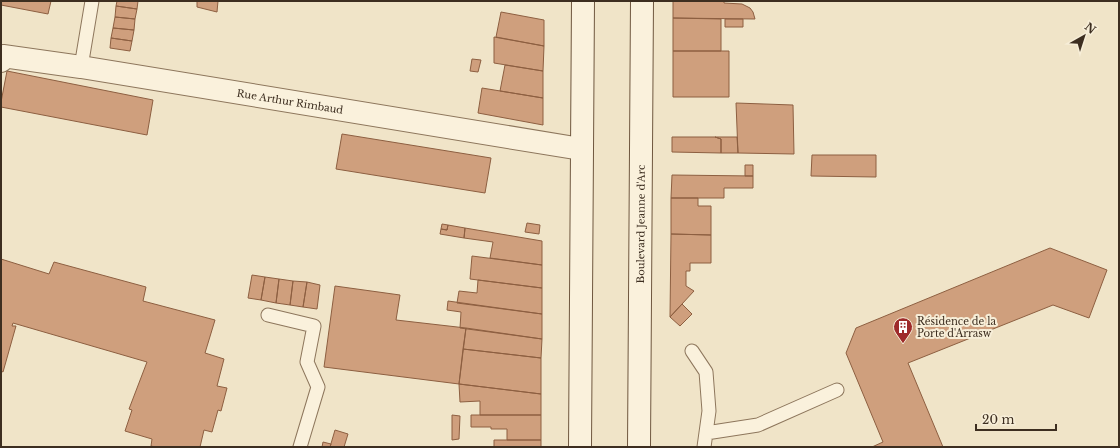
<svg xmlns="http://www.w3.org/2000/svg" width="1120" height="448" viewBox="0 0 1120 448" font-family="'Libre Baskerville',serif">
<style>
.building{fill:#cf9f7d;stroke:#8d5f41}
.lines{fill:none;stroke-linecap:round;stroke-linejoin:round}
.service-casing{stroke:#8d765c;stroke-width:15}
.minor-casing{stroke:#8d765c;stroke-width:24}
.secondary-casing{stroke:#6f573f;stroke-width:24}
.service{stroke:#faf1dc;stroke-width:13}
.minor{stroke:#faf1dc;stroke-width:22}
.secondary{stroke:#faf1dc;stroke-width:22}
.labels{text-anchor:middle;stroke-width:4;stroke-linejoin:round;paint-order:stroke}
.street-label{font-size:10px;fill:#3d2e20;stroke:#f7eed8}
.poi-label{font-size:10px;fill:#3d2e20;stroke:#f7eed8;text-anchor:start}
</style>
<rect width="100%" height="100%" fill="#f0e4c8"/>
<!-- building -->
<path class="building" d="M1,1H51L48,14L1,5Z
M117,1H138L137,9L116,6Z
M197,1H218L217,12L197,7Z
M673,1H724V3L742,4L750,8L753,12L755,19L673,18Z
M116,6L137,9L135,19L115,17Z
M501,12L544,20V46L496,37Z
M115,17L135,19L134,30L113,28Z
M673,18L721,19V51H673Z
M725,19H743V27H725Z
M113,28L134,30L132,41L111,38Z
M494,37L544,46L543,71L494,63Z
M111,38L132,41L130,51L110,48Z
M673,51H729V97H673Z
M472,59L481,60L478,72L470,71Z
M505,65L543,71V98L500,91Z
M7,71L153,100L147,135L1,107V102Z
M482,88L543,98V125L478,113Z
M736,103L793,105L794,154L738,153Z
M342,134L491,158L485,193L336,169Z
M672,137H715L721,139V153L672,152Z
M715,137H737L738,153H721V139Z
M812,155H876V177L811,176Z
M745,165H753V176H745Z
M672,175L753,176V188H724V198H671Z
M671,198H698V206H711V235L671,234Z
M527,223L540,225L539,234L525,232Z
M442,224L448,225L447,230L441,229Z
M448,225L465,228L464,238L440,234L441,229L447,230Z
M465,228L542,241V265L490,258L493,242L464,238Z
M671,234L711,235V263H690V271H686V286L694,291L670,317Z
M1050,248L1107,270L1089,318L1053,305L908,363L943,447H872L883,442L846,353L856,328Z
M472,256L542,265V288L470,279Z
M1,259L49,274L54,262L146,287L143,301L215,320L205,353L224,359L217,386L227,388L221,411L218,410L212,432L204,430L200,447H155L151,446L152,439L125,431L132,410L129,409L147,362L13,323L12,326H16L3,372L1,371Z
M252,275L265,277L261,300L248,298Z
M265,277L279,279L276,303L261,300Z
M279,279L293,281L290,305L276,303Z
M478,280L542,288V314L457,303L459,291L477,293Z
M293,281L307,282L303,307L290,305Z
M307,282L320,285L317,309L303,307Z
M335,286L400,295L396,320L466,328L459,384L324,367Z
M448,301L542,314V339L460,328L461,312L447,310Z
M682,304L692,314L680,326L670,317Z
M466,328L542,339L541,358L463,349Z
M463,349L541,358V394L459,384Z
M459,384L541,394V415H480V401L460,402Z
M452,415L460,416L459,439L452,440Z
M471,415H541V440H507V429H491V427H471Z
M335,430L348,434L344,447H330Z
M494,440H541V447H494Z
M323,442L331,444L330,447H322Z"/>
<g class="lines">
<!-- service casing -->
<g class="service-casing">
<path id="service" d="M81,67L92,1
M268,315L314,326L307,362L318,387L300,447
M692,351L706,372L709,411L704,447
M706,433L758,425L837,390"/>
</g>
<!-- minor casing -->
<g class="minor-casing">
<g id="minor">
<path id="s1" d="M1,61L3,56L81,67L581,149"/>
</g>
</g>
<!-- secondary casing -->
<g class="secondary-casing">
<g id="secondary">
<path d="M580,447L583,1"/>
<path id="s2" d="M639,447L642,1"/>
</g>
</g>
<!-- service -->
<use href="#service" class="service"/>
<!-- minor -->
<use href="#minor" class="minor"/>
<!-- secondary -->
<use href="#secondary" class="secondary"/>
</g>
<!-- icons -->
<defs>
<g id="building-pin" transform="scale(1)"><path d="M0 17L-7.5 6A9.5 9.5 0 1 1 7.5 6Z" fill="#9e2a2b" stroke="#f7eed8"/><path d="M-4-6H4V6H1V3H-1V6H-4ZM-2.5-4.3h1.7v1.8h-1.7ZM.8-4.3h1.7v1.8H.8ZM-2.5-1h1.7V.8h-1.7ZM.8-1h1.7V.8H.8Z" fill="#fff"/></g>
</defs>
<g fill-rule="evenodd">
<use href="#building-pin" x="903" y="327"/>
</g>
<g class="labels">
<!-- street labels -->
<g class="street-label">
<text dy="4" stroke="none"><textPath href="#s1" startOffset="296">Rue Arthur Rimbaud</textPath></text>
<text dy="4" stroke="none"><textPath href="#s2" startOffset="223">Boulevard Jeanne d'Arc</textPath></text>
</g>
<!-- poi labels -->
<g class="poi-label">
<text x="917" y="325">Résidence de la<tspan x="917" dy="12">Porte d'Arrasw</tspan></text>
</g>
</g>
<!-- border -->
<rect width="1120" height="448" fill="none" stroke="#3d2e20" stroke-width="4"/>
<!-- north arrow -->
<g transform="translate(1084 36) rotate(39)" stroke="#f7eed8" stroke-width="3" paint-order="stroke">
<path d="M0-3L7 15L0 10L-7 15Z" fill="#3d2e20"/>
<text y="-6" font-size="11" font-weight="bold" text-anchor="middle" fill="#3d2e20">N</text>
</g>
<!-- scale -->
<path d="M976 424v6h80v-6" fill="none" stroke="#3d2e20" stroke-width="2"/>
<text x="982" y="424" font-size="12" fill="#3d2e20" stroke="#f7eed8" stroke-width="3" paint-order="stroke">20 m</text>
</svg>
